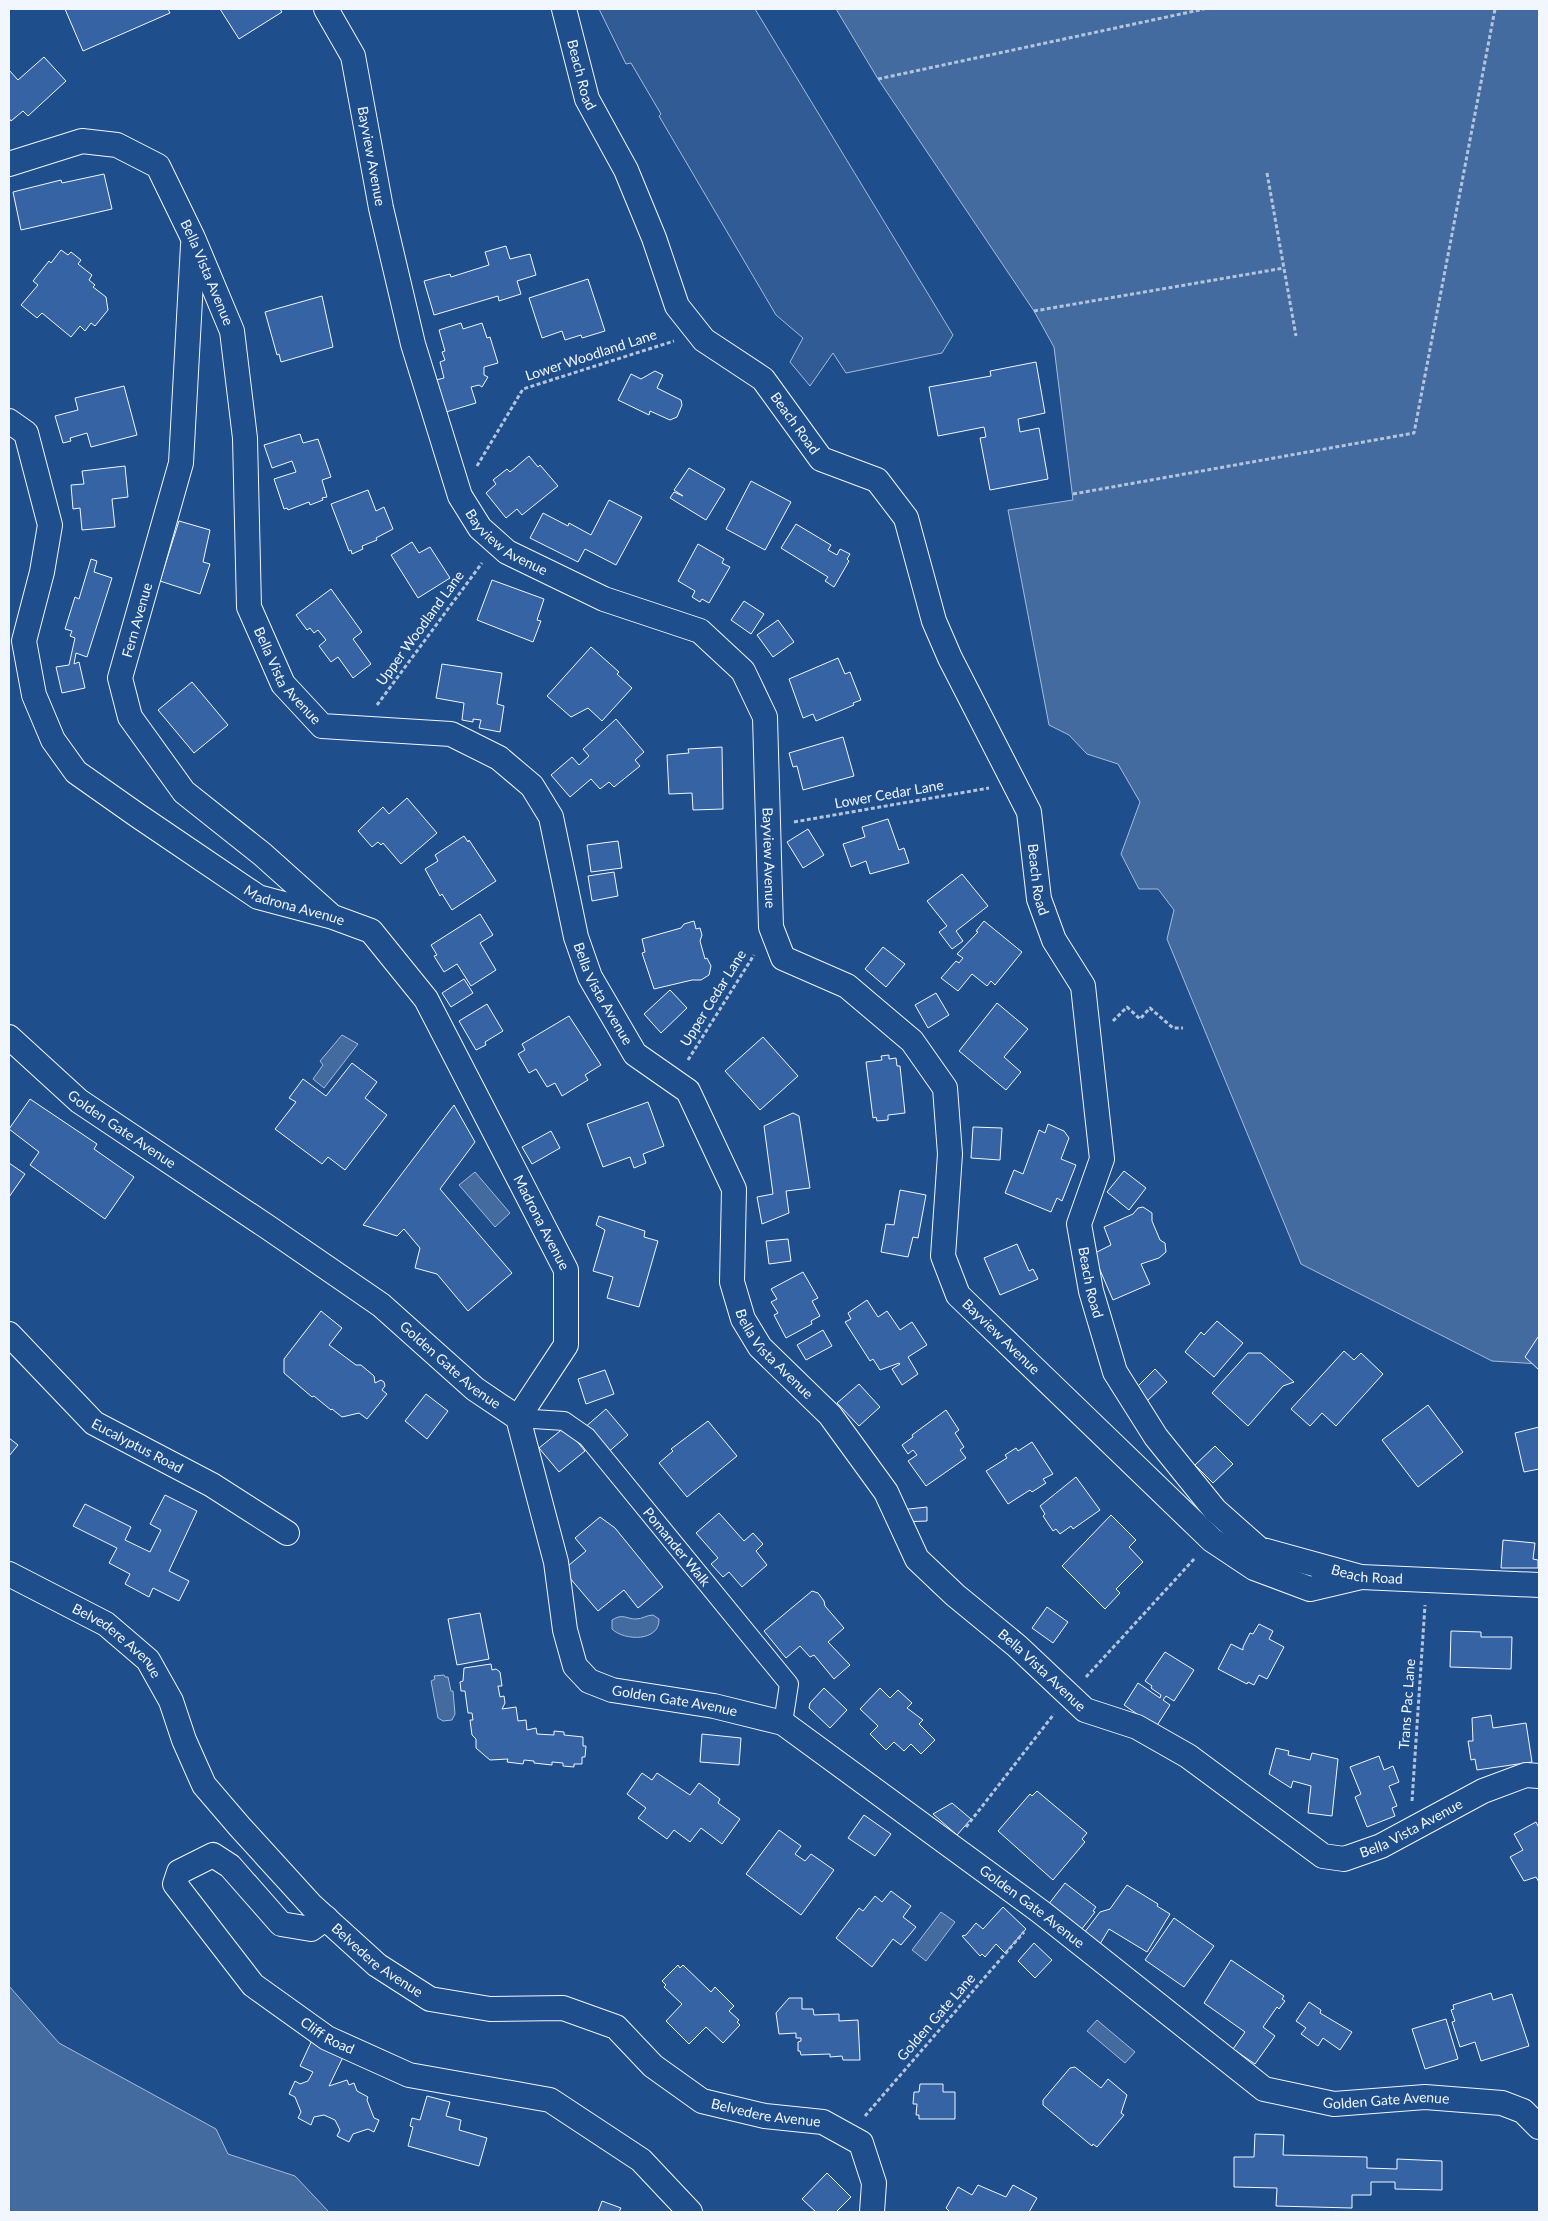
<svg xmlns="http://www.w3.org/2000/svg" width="1548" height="2221" viewBox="0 0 1548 2221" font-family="Lato,sans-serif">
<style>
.built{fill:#305b95;stroke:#a8bbd7}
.water{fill:#446ba0;stroke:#a8bbd7}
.building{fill:#3563a3;stroke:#f2f6ff}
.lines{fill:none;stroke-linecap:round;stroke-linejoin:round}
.pedestrian-casing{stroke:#f2f6ff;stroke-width:20}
.minor-casing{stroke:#f2f6ff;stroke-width:26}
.path{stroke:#b3c4dc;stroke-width:3;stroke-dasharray:4 2.5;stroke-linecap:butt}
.pedestrian{stroke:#1f4e8c;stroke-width:18}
.minor{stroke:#1f4e8c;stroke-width:24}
.labels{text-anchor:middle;stroke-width:4;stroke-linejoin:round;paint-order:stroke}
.street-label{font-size:14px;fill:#f2f6ff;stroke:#1f4e8c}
</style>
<rect width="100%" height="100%" fill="#1f4e8c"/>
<!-- built -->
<path class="built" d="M599,9H755L953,335L942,353L846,373L833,353L810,386L790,362L803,338L776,315L659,116L661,114L631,63L626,64Z"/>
<!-- water -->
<path class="water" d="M836,9H1539V1364L1492,1361L1301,1264L1167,939L1174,910L1158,889H1139L1121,854L1140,802L1118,764L1087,754L1069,735L1049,725L1008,510L1073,500L1054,347L1034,311L878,79Z
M342,1035L358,1044L324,1088L313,1079L323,1065L320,1061Z
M475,1172L510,1213L495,1227L459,1185Z
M653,1615L659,1619C660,1642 624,1641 612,1629V1620C623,1613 626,1619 636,1619C642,1619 647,1615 653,1615Z
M444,1675L445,1677H448L451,1691H453L455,1714L452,1720L443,1721L438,1718L431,1681L435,1679L434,1676Z
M941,1912L955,1922L926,1961L912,1950Z
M9,1986L59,2043L216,2129L228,2154L295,2176L329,2212H9Z
M1097,2020L1135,2052L1125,2063L1087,2031Z"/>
<!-- building -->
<path class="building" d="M65,9H168L170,13L83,51Z
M220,9H280L282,12L239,39Z
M44,57L66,81L28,116L23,111L11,121L9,118V70L18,80Z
M104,174L112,209L21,230L13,192L61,180L62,183Z
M506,246L510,259L530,254L536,275L517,281L521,294L499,301L498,296L434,315L424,281L450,274L451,277L489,265L485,252Z
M61,250L68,255L71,252L81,260L78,264L92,275L89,280L95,285L93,287L106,297L108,310L95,326L91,323L85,331L80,326L71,337L42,313L37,318L21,305L38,285L33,281L49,261L51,263Z
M588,279L605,331L582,338L581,335L565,340L562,331L542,338L529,298Z
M322,296L333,347L281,362L279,354L277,355L265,312Z
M461,323L463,329L482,323L487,338L490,337L498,363L484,367V375L488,377L482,387L479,385L471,387L476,403L446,412L436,380L444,378L440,362L445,360L442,352L445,351L439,330Z
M1036,362L1045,413L1018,419L1020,432L1039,428L1048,479L990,490L980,438L986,437L984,427L938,436L929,387L991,376L990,371Z
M655,371L663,375L657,388L681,400L682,405L677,417L670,420L650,411L649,415L618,400L631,374L641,379Z
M124,386L137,435L91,447L87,433L70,438L71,441L63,443L55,416L78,410L75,398Z
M300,434L303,443L318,439L331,477L322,480L327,497L322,498L323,500L310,505L309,502L288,510L287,508L284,509L274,479L296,472L292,461L272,468L264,445Z
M529,456L538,467L540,465L558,486L522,515L517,509L506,518L486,493L496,484L493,480L507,469L510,472Z
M125,466L128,497L112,499L115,527L82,530L80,508L73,509L71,485L84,484L82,471Z
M689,468L725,489L706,520L670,498L674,492L683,496L674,490Z
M751,481L791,502L765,550L726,529Z
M368,490L376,511L384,507L393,529L376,538L377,540L362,546L363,549L352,554L351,550L349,551L331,504Z
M609,500L642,517L616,565L585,549L578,562L530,538L543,513L568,526L569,523L591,535Z
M179,521L210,530L203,562L210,564L200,594L160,581Z
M796,524L831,545L828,550L837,555L840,549L850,554L847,559L849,561L834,587L825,581L828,577L781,548Z
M412,542L419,553L430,547L450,578L418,598L391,555Z
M698,544L724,559L722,563L730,567L709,603L702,599L700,602L692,597L695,591L678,581Z
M91,559L97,561L94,572L112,578L87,657L76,653L74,664L79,662L85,688L62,693L56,667L69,665L75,638L70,636L72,631L65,629L75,597L79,599Z
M492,580L544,599L537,620L541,621L533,642L477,620Z
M331,589L362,632L353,639L371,664L353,678L338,657L331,662L319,646L326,640L318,630L314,633L310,628L307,630L296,615Z
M744,601L764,614L751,634L731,620Z
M778,620L794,642L773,657L757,635Z
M591,647L619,672L617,674L632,688L602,721L588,708L571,717L547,696Z
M838,658L845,674L850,672L861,700L853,703L854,705L816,721L813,714L803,718L789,679Z
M442,664L502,673L497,704L504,706L500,732L479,728L481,720L473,719V722L462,720L464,703L436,698Z
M192,682L228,725L194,753L158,710Z
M616,719L644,752L635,760L640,766L614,787L609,782L600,789L591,779L570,797L551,775L572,757L579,765L589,756L583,749Z
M843,737L854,776L803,790L797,766L793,767L789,753Z
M722,747L723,809L693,810L692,793L669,794L667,755L689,753L688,749Z
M407,798L437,833L401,864L383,843L381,845L378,842L372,847L358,831L383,807L389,814Z
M888,819L899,850L904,848L909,863L870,874L866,861L851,867L843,844L865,837L862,827Z
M808,829L824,855L803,868L787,842Z
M464,836L468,842L469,840L496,881L452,910L442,894L440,896L425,869L438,861L435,855Z
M618,841L622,868L591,872L587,845Z
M614,872L618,896L592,901L588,876Z
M962,874L988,906L956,931L963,941L952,949L939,932L947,926L927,901Z
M480,914L493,935L480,943L496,970L471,986L457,964L444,972L434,956L437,955L431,945Z
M694,921L696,929L700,928L702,935L700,941L705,959L707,958L711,966L709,975L701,980H692L654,989L642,953L645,952L642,939L681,928L684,924Z
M984,921L1022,952L995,985L991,981L987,986L972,974L958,991L941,978L956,961L959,963L963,958L957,954L978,932L976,931Z
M883,947L905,964L886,987L865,969Z
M464,979L473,993L451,1007L442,993Z
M670,990L687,1008L661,1033L644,1014Z
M936,993L949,1015L928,1028L915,1005Z
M997,1003L1028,1029L1004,1057L1021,1072L1006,1090L959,1051Z
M487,1004L503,1031L485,1042L486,1045L476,1050L459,1021Z
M569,1016L601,1065L585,1075L588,1080L562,1096L555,1083L547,1087L536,1069L529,1073L518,1054L525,1050L522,1044Z
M763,1037L798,1076L760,1110L725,1071Z
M889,1055V1059L896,1058L897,1066H900L905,1113L888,1115V1120L877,1121L876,1117L873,1118L866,1062L882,1060L881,1056Z
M352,1063L377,1082L365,1098L387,1115L345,1170L328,1157L322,1164L275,1129L296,1102L289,1098L303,1079L326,1096Z
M30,1099L97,1144L94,1149L134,1177L105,1219L30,1165L39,1152L9,1129Z
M648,1102L664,1146L643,1154L646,1163L634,1168L630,1157L603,1167L587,1124Z
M454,1105L475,1142L440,1189L512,1273L468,1311L437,1274L415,1268L420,1248L404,1229L397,1236L363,1225Z
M793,1113L799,1116L810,1188L786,1191L789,1213L762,1224L757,1197L773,1194L764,1126Z
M1048,1124L1064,1131L1069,1138L1061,1159L1076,1165L1062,1201L1057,1198L1051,1212L1005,1193L1014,1170L1023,1174L1039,1130L1045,1133Z
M973,1127L1002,1128L1000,1160L971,1158Z
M551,1131L560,1148L532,1164L522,1147Z
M9,1163L25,1174L9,1197Z
M1124,1171L1146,1188L1129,1210L1107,1192Z
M900,1190L926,1195L918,1238L913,1237L908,1257L881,1252L886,1224L894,1225Z
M1143,1207L1152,1213V1221L1160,1240L1165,1243L1166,1252L1159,1258L1141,1264L1150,1284L1113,1300L1093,1254L1111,1245L1104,1227L1133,1214L1138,1208Z
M599,1216L645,1231L644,1237L658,1241L639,1307L607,1298L613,1277L593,1271L605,1230L596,1225Z
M788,1239L791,1261L769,1264L766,1241Z
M1017,1244L1029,1271L1033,1269L1038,1279L1000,1295L984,1258Z
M803,1272L818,1298L812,1301L820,1316L811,1321L812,1324L786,1338L774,1315L778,1313L771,1302L777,1299L771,1289Z
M867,1300L878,1317L887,1311L900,1330L912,1322L927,1345L908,1357L918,1374L902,1385L892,1369L900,1364L899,1363L880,1370L873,1359L870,1361L845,1322L851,1319L848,1313Z
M321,1311L342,1328L329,1345L356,1365H361L374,1376L375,1383L381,1380L384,1382L385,1386L382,1390L387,1394L367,1419L359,1413L342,1417L332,1409L331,1410L314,1396L312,1397L284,1373V1359Z
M1217,1321L1243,1343L1214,1377L1185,1352L1201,1332L1204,1335Z
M823,1330L832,1346L806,1360L797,1345Z
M1538,1337H1539V1370L1525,1357Z
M1344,1351L1354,1360L1361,1353L1383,1374L1336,1426L1322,1413L1310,1426L1291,1409Z
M1248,1353H1261L1294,1382L1283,1386L1248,1426L1212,1393Z
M1155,1369L1167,1382L1147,1401L1136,1388Z
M605,1370L614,1394L586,1404L578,1379Z
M859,1384L880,1407L859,1426L837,1403Z
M426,1394L448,1411L427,1439L405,1421Z
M1428,1405L1463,1452L1418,1487L1382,1440Z
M606,1409L628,1435L606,1454L584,1428Z
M946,1410L959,1430L955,1433L964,1447L960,1450L966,1458L926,1486L908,1461L917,1455L913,1450L908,1454L902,1445L913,1437L912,1435Z
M708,1421L737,1456L687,1497L659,1463L673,1451L671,1449Z
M565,1427L585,1451L559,1472L539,1448Z
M1539,1427V1469L1524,1472L1515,1433Z
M9,1438L18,1445L9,1456Z
M1032,1442L1053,1474L1043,1479L1046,1483L1032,1492L1030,1490L1008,1504L986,1471L1007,1458L1005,1455L1016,1448L1018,1451Z
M1215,1446L1233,1464L1213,1483L1195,1465Z
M1076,1477L1100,1510L1073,1529L1071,1526L1060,1534L1056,1529L1053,1531L1043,1516L1045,1514L1040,1506Z
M165,1495L197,1511L169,1571L189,1581L179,1601L153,1588L149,1597L125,1584L130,1574L109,1563L117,1548L73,1526L85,1504L131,1527L125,1540L150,1552L161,1530L150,1524Z
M927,1507V1521L900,1522V1510Z
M719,1513L744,1541L753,1533L763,1544L756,1551L767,1565L742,1587L729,1572L723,1577L711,1564L718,1558L696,1533Z
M1111,1515L1136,1540L1129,1547L1143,1562L1116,1589L1120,1593L1105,1609L1062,1566Z
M600,1517L615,1528L663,1587L638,1608L624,1590L598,1611L563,1570L586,1551L575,1538Z
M1503,1540L1535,1543L1533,1559L1538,1560V1568H1501Z
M812,1591L818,1593L824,1601L825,1606L844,1628L828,1642L850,1665L834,1679L814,1655L810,1657L800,1646L786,1658L764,1631Z
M1047,1607L1068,1622L1053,1643L1032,1628Z
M480,1613L489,1659L457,1665L448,1619Z
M1259,1624L1273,1631L1269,1639L1284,1647L1267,1679L1259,1675L1254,1685L1248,1682L1247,1684L1218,1669L1231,1644L1243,1650V1647L1250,1633L1253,1634Z
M1451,1631L1481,1632V1637H1512L1511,1669L1450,1667Z
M1165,1652L1194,1670L1174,1701L1166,1696L1163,1700L1170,1705L1156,1727L1124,1705L1138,1683L1160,1698L1161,1695L1151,1688L1152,1686L1145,1681Z
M491,1664L492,1670L496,1669L500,1672L502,1686H498L500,1697L504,1696L505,1703L502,1709L516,1707L518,1721L526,1720L527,1730L536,1728L537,1734L554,1735V1731L564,1732V1735L583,1737V1746H586L585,1757H582V1764H574V1767L563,1766V1763L552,1762V1765L534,1763V1761L524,1760L523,1764L507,1762L508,1759L490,1760L476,1748V1739L472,1735L470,1720H473L472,1713H468L465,1691H461L460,1682L463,1681L464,1668Z
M824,1688L847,1710L830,1728L809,1708L810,1703Z
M880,1688L890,1698L898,1690L912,1703L907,1708L923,1720L919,1724L935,1740L921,1754L911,1744L904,1751L894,1742L886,1750L870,1734L878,1726L860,1709Z
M1491,1715L1493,1728L1526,1723L1532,1762L1477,1770L1475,1759L1471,1760L1468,1741H1473L1472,1718Z
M702,1734L741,1738L739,1765L700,1762Z
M1276,1748L1289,1751L1288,1755L1310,1760L1312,1753L1338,1759L1332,1816L1308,1813L1311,1786L1293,1781L1291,1788L1269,1774Z
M1379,1756L1384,1770L1393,1766L1399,1782L1389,1786L1397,1806L1392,1808L1395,1816L1367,1827L1355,1797L1361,1794L1350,1767Z
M642,1773L652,1780L657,1773L690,1795L699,1783L720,1799L718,1803L740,1819L722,1844L701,1828L690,1842L674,1830L667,1839L638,1818L646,1808L627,1794Z
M1037,1791L1087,1833L1082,1839L1085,1842L1053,1880L998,1831L1030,1794L1032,1796Z
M952,1803L971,1819L957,1835L933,1814Z
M864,1815L891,1834L875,1856L848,1838Z
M1536,1822L1539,1828V1882L1536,1877L1524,1881L1510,1857L1523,1850L1514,1834Z
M779,1830L801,1846L795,1854L805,1861L811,1854L834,1870L801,1915L746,1874Z
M1065,1883L1096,1907L1093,1911L1095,1912L1081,1930L1048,1905Z
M1127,1885L1158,1904L1157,1906L1170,1914L1147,1952L1109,1929L1100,1944L1084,1933L1100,1912L1110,1909Z
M891,1891L911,1906L903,1917L916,1927L901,1945L893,1939L872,1967L836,1938L859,1908L863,1911L875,1896L882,1902Z
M1003,1907L1026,1929L1005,1953L996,1944L985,1957L982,1954L980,1956L962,1936L966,1935L976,1923L983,1929Z
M1174,1918L1214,1946L1184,1987L1145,1960Z
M1034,1943L1052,1960L1035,1978L1018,1961Z
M1231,1960L1284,1996L1282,1999L1285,2001L1279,2009L1277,2007L1263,2027L1275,2036L1255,2064L1233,2049L1245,2032L1204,2003Z
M678,1965L680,1968L683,1965L711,1992L715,1987L734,2006L729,2011L739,2020L737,2022L740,2025L723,2043L706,2027L689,2044L666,2021L682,2004L664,1987L666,1985L662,1981Z
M1491,1993L1493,2000L1512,1994L1529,2046L1481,2061L1475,2042L1460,2047L1452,2022L1455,2021L1451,2010L1454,2009L1453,2005Z
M789,1998H802V2009H813L814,2015L839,2014V2021L858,2020L860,2060H843L842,2056L830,2057V2054L801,2055L800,2051H798V2042L801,2041V2038H796V2033L779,2034L776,2013Z
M1309,2002L1321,2010L1320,2013L1352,2032L1340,2050L1323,2038L1318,2046L1301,2034L1306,2028L1296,2021Z
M1446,2019L1458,2059L1425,2069L1412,2029Z
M313,2038L345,2053L329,2086L347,2080L349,2085L354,2083L357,2091L368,2097L367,2100L374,2118L379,2120L374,2132L368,2129L353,2134L349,2142L337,2136L340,2130L335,2120L324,2115L314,2117L311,2125L298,2118L301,2112L295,2097L289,2094L295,2081L300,2084L308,2081L313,2072L300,2066Z
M1075,2067L1101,2088L1108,2079L1127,2095L1121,2113L1124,2115L1097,2147L1093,2144L1092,2146L1043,2105V2100L1070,2068Z
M920,2084H943V2092H955V2119H919V2115H916L917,2104H913L914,2092H919Z
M427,2096L450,2102L446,2116L461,2120L459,2130L487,2138L479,2166L408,2146L413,2127L410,2126L412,2118L420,2120Z
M1255,2134L1284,2135L1283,2155L1367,2157V2168L1397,2169V2159L1442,2161V2190L1395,2189V2182H1371V2195H1352V2208L1276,2206L1277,2188L1234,2187V2157H1254Z
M827,2173L851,2197L836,2212H816L802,2199Z
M978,2185L1006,2197L1013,2185L1037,2198L1029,2212H950L946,2208L958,2187L972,2195Z
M602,2201L621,2208L619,2212H598Z"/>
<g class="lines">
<!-- pedestrian casing -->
<g class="pedestrian-casing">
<g id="pedestrian">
<path id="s1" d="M518,1418L564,1421L587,1437L789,1684L783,1723"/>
</g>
</g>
<!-- minor casing -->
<g class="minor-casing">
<g id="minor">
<path id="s2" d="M326,9L353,56L381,208L413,344L460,496L480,528L507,552L604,599L700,631L743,671L765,717L771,927L783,958L847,986L912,1041L945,1088L950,1154L943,1256L958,1295L1212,1540L1254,1568L1310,1589L1361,1577"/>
<path id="s3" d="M564,9L587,99L626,170L654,238L677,306L704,340L763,379L821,459L877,480L906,518L934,621L950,658L1029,812L1039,899L1054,940L1083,986L1102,1159L1079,1224L1091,1291L1115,1372L1156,1437L1215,1510L1259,1549L1361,1577L1539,1585"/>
<path id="s4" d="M9,164L82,141L117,145L158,166L193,238L232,331L245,438L249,607L283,684L322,726L451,734L499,758L532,786L551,817L576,937L590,977L635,1054L688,1091L734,1189L732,1282L743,1319L760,1347L830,1415L886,1492L917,1559L955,1595L1017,1646L1085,1710L1137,1727L1188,1756L1323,1856L1344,1859L1381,1846L1483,1791L1526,1775L1539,1776"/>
<path d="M193,245L181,463L120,678L130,717L184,792L262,854L329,914"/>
<path id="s5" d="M9,421L26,433L50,525L42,572L24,641L34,695L53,740L76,772L137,815L258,897L333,917L371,931L426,999L566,1270V1345L518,1418"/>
<path id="s6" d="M9,1037L79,1101L269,1228L381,1305L475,1389L518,1418L556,1562L565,1630L575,1666L589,1681L612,1690L714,1706L783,1723L1041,1912L1264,2089L1334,2104L1425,2097L1502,2103L1523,2111L1539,2127"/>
<path id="s7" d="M9,1334L94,1423L212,1485L287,1533"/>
<path id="s8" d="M9,1574L106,1624L148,1660L171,1701L184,1740L204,1785L240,1827L312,1906L377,1965L430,1999L490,2009L563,2008L616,2027L653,2066L702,2101L765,2116L823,2122L861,2143L874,2183L872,2212"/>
<path id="s9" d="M326,1918L311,1929L281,1924L230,1866L213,1855L179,1872L175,1884L253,1985L327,2038L409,2075L550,2100L641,2160L690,2212"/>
</g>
</g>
<!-- path -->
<path class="path" d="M878,79L1204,9
M1267,173L1296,336
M1034,311L1284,268
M477,466L523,389L674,341
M1073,494L1414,433L1495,9
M377,705L482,563
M794,822L989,788
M1113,1021L1127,1007L1140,1019L1150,1008L1173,1028H1183
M688,1060L754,955
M1086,1677L1195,1558
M1412,1801L1425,1605
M966,1827L1054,1714
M865,2116L1024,1932"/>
<!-- pedestrian -->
<use href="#pedestrian" class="pedestrian"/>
<!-- minor -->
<use href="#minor" class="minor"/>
</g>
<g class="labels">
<!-- street labels -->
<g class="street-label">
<text dy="5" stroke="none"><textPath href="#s3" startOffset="68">Beach Road</textPath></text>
<text dy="5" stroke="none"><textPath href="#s2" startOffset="156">Bayview Avenue</textPath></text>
<text dy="5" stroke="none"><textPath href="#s4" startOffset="275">Bella Vista Avenue</textPath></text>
<text transform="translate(591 355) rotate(-18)" y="5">Lower Woodland Lane</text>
<text dy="5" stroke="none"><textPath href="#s3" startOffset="488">Beach Road</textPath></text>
<text dy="5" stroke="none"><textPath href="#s2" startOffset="575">Bayview Avenue</textPath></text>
<text transform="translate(137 620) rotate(-74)" y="5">Fern Avenue</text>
<text transform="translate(420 628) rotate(-54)" y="5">Upper Woodland Lane</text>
<text dy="5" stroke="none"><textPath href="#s4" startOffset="695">Bella Vista Avenue</textPath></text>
<text transform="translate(889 794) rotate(-10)" y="5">Lower Cedar Lane</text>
<text dy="5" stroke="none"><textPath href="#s2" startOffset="1041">Bayview Avenue</textPath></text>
<text dy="5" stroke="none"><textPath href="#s3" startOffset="1028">Beach Road</textPath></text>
<text dy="5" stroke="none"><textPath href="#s5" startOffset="636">Madrona Avenue</textPath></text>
<text dy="5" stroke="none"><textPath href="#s4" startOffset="1205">Bella Vista Avenue</textPath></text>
<text transform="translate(713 998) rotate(-58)" y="5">Upper Cedar Lane</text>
<text dy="5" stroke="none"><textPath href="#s6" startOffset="146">Golden Gate Avenue</textPath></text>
<text dy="5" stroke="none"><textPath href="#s5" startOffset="1056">Madrona Avenue</textPath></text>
<text dy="5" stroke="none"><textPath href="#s3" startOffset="1448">Beach Road</textPath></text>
<text dy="5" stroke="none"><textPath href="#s2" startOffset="1626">Bayview Avenue</textPath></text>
<text dy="5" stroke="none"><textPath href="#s4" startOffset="1625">Bella Vista Avenue</textPath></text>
<text dy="5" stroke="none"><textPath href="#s6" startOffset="551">Golden Gate Avenue</textPath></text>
<text dy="5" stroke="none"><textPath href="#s7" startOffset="172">Eucalyptus Road</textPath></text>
<text dy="5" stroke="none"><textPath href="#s1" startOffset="216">Pomander Walk</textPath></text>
<text dy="5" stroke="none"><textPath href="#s3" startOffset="1882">Beach Road</textPath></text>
<text dy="5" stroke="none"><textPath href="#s8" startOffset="128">Belvedere Avenue</textPath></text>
<text dy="5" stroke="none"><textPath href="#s4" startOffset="2045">Bella Vista Avenue</textPath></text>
<text dy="5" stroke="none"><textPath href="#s6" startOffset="1001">Golden Gate Avenue</textPath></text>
<text transform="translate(1407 1704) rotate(-86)" y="5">Trans Pac Lane</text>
<text dy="5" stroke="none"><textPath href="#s4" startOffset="2480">Bella Vista Avenue</textPath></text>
<text dy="5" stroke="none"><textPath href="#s6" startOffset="1421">Golden Gate Avenue</textPath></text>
<text dy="5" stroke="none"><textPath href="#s8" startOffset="549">Belvedere Avenue</textPath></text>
<text transform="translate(936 2017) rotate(-49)" y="5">Golden Gate Lane</text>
<text dy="5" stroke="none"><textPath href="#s9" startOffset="415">Cliff Road</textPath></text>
<text dy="5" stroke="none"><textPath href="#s6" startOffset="1840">Golden Gate Avenue</textPath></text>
<text dy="5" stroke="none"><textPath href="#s8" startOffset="984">Belvedere Avenue</textPath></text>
</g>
</g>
<!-- border -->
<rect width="1548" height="2221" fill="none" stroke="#f2f6ff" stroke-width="20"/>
</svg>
